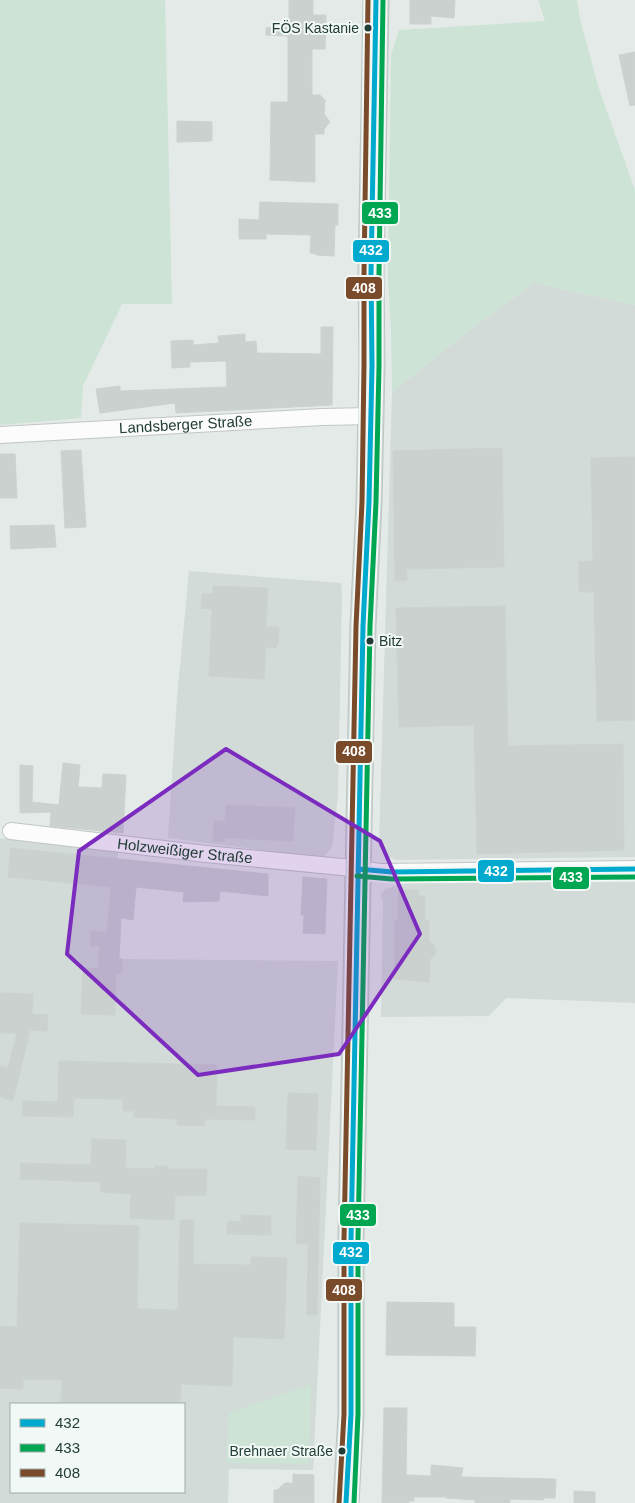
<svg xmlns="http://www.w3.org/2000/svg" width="635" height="1503" viewBox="0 0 635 1503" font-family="Arial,sans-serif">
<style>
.built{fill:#d2dbd7;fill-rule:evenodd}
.green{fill:#cde3d5}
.building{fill:#cbd1cf;stroke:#cdd2d0}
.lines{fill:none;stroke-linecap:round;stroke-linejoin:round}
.minor-casing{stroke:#c1c7c4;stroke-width:18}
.primary-casing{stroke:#bdc6c3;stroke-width:27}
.minor{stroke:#fbfcfb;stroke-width:16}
.primary{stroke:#cdd6d3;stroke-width:25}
.bus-1-casing{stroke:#f2f8f6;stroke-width:9}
.bus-2-casing{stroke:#f2f8f6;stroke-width:9}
.bus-3-casing{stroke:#f2f8f6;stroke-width:9}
.bus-1{stroke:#00a9ce;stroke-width:5}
.bus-2{stroke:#00a651;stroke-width:5}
.bus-3{stroke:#7a4b2a;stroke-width:5}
.marked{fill:#7b2cbf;fill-opacity:0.2;stroke:#7b2cbf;stroke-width:4;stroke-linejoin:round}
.bus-dot{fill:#223d37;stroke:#f2f8f6;stroke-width:2}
.labels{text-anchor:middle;stroke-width:4;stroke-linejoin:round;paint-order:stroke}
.bus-label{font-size:14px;fill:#223d37;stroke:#f2f8f6;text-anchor:end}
.street-label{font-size:15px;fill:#223d37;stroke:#f2f8f6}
.line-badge{stroke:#f2f8f6;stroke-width:2}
.badge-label{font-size:14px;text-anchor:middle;font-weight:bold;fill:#fff}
</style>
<rect width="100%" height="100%" fill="#e4eae7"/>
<!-- built -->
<path class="built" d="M534,283L635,305V857L396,860L385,855L379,845L392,392L467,332Z
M189,571L341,583L342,592L338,796L332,847L323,858L168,838L177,698Z
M0,838L118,851V959L338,961L313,1470L229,1469L228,1503H0ZM11,1404H184V1492H11Z
M635,879V1003L506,998L489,1016L381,1017L383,901L380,896L385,889L405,883Z"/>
<!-- green -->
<path class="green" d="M0,0H165L172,304H122L83,386L81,418L0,425Z
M538,0H577L580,19L598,86L635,190V305L534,283L467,332L392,392L391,330L388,279L391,55L399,30L545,21Z
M311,1384L309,1464L226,1463L229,1413Z"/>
<!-- building -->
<path class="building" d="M289,0H313V15H326L325,49H312V95H320L325,100L324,114L330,122L324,129V134H315V182L270,180L271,102H288V36L266,35V28L289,26Z
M410,0H455L454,18L431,16V24H410Z
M635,52V105L630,106L619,55Z
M177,121L212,122V141L177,142Z
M260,202L338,204V225H335L334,256L317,255V254L310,253L311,235L266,234V239H239V219L259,220Z
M321,327H333L332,405L176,413L175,403L100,413L96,389L120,386V391L227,387L226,361L190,362V367L172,368L171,341L193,340V345L219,343L218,336L245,334V342L256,341L257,353L321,354Z
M502,448L504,567L406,569L407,580L395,581L393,451Z
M81,450L86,527L65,528L61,451Z
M0,454H15L17,498H0Z
M635,457V720L597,721L594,592H579V562L593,561L591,458Z
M54,525L56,547L11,549L10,526Z
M213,586L268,588L266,627H279L278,644L275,648L266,647L264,679L209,676L212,609L201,608L202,594H213Z
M505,606L508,746L623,744L624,850L477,854L474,725L399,727L396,608Z
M63,763L80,765L78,787L102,788L103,774L126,775L123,833L50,826L51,812L20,813V765L33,766L32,802L59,805Z
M226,805L295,808L293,841L225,838V841H213L214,821H225Z
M11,848L268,874V896L220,891L219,901L183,902L184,892L136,887L133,920L121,918L119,959H122V973H116L115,1015L81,1014L83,968L98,969L100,946H90L91,931L107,932L111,887L8,877Z
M303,877L327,879L325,934L303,933L304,915H301Z
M398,890H419V896H425V921H429V941L434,945L436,950L434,956L430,959L429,982L394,979L395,921L398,920Z
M0,993L33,994L32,1014L48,1015L47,1031L30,1030L13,1101L0,1097V1066L8,1068L17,1033H0Z
M59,1061L217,1065L216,1106L255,1107V1120L205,1119L204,1126L177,1125V1119L134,1117V1111H123V1099L74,1098L73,1117L22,1116L23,1101L58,1102Z
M288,1093L318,1094L316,1150L286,1149Z
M92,1139L126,1140L125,1168L155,1169V1166H168V1169H207L206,1195L175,1196L174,1220L130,1218L131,1194L100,1192L101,1182L20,1179L21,1163L91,1165Z
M298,1176L320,1178L317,1315H307L308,1244H296Z
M241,1215L271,1216V1235L227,1234L228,1221L241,1222Z
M180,1220H194L193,1264L251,1265V1257L287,1258L284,1339L233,1337L232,1386L181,1384L180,1404H61L62,1380L23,1379V1389L0,1388V1326L17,1327L20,1223L139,1226L137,1309L178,1310Z
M387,1302L454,1303V1327H476L475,1356L386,1355Z
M384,1408H407L406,1475L431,1476V1465L463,1468L461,1477L556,1479L555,1498H544L543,1500L510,1499V1503H475V1500L446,1498L447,1497H414V1501H409V1503H382Z
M293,1474L314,1475V1503H274V1490H277L285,1483H293Z
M574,1491L595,1492V1503H574Z"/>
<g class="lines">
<!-- minor casing -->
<g class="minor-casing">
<g id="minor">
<path id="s1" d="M0,435L322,417L371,416"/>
<path id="s2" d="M11,831L206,854L342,867L381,872L635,869"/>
</g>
</g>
<!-- primary casing -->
<g class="primary-casing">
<path id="primary" d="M346,1503L351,1414V1239L361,721L363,626L369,502L372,366L371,273L376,0"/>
</g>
<!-- minor -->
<use href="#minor" class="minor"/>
<!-- primary -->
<use href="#primary" class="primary"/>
<!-- bus-1 casing -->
<g class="bus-1-casing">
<path id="bus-1" d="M358,869L392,872L635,869
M346,1503L351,1414V1239L363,626L369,502L372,366L371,273L376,0"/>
</g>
<!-- bus-2 casing -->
<g class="bus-2-casing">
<path id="bus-2" d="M357,876L392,879L635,877
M354,1503L358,1414V1239L370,626L376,502L379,366V273L383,0"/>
</g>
<!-- bus-3 casing -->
<g class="bus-3-casing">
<path id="bus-3" d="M339,1503L344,1414V1239L356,626L362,502L364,366V273L368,0"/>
</g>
<!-- bus-1 -->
<use href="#bus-1" class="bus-1"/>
<!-- bus-2 -->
<use href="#bus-2" class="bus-2"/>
<!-- bus-3 -->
<use href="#bus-3" class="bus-3"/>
</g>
<!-- marked area -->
<path class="marked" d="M226,749L380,841L420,934L339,1054L198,1075L67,954L79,851Z"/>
<!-- markers -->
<g class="bus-dot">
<circle cx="368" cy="28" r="4.5"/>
<circle cx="370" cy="641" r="4.5"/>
<circle cx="342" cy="1451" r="4.5"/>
</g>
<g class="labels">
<!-- bus labels -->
<g class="bus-label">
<text x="359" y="33">FÖS Kastanie</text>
<text x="379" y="646" text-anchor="start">Bitz</text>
<text x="333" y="1456">Brehnaer Straße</text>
</g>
<!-- street labels -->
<g class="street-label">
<text dy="5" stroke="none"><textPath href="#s1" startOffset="186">Landsberger Straße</textPath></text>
<text dy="5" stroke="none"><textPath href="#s2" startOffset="175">Holzweißiger Straße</textPath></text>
</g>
</g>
<g class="line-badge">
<rect x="361" y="201" width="38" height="24" rx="5" fill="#00a651"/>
<rect x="352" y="239" width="38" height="24" rx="5" fill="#00a9ce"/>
<rect x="345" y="276" width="38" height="24" rx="5" fill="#7a4b2a"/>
<rect x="335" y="740" width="38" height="24" rx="5" fill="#7a4b2a"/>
<rect x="477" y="859" width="38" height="24" rx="5" fill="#00a9ce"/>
<rect x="552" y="866" width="38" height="24" rx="5" fill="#00a651"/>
<rect x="339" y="1203" width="38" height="24" rx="5" fill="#00a651"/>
<rect x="332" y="1241" width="38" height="24" rx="5" fill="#00a9ce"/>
<rect x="325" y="1278" width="38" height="24" rx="5" fill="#7a4b2a"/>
</g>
<g class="badge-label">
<text x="380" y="218">433</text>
<text x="371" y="255">432</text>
<text x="364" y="293">408</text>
<text x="354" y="756">408</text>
<text x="496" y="876">432</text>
<text x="571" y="882">433</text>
<text x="358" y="1220">433</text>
<text x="351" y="1257">432</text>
<text x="344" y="1295">408</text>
</g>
<!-- legend -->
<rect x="10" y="1403" width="175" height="90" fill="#f2f8f6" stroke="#9fadaa"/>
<rect x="20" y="1419" width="25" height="8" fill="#00a9ce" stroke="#9fadaa"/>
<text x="55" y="1428" font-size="15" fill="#223d37">432</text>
<rect x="20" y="1444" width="25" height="8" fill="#00a651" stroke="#9fadaa"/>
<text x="55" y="1453" font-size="15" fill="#223d37">433</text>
<rect x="20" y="1469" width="25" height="8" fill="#7a4b2a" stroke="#9fadaa"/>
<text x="55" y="1478" font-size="15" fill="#223d37">408</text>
</svg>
